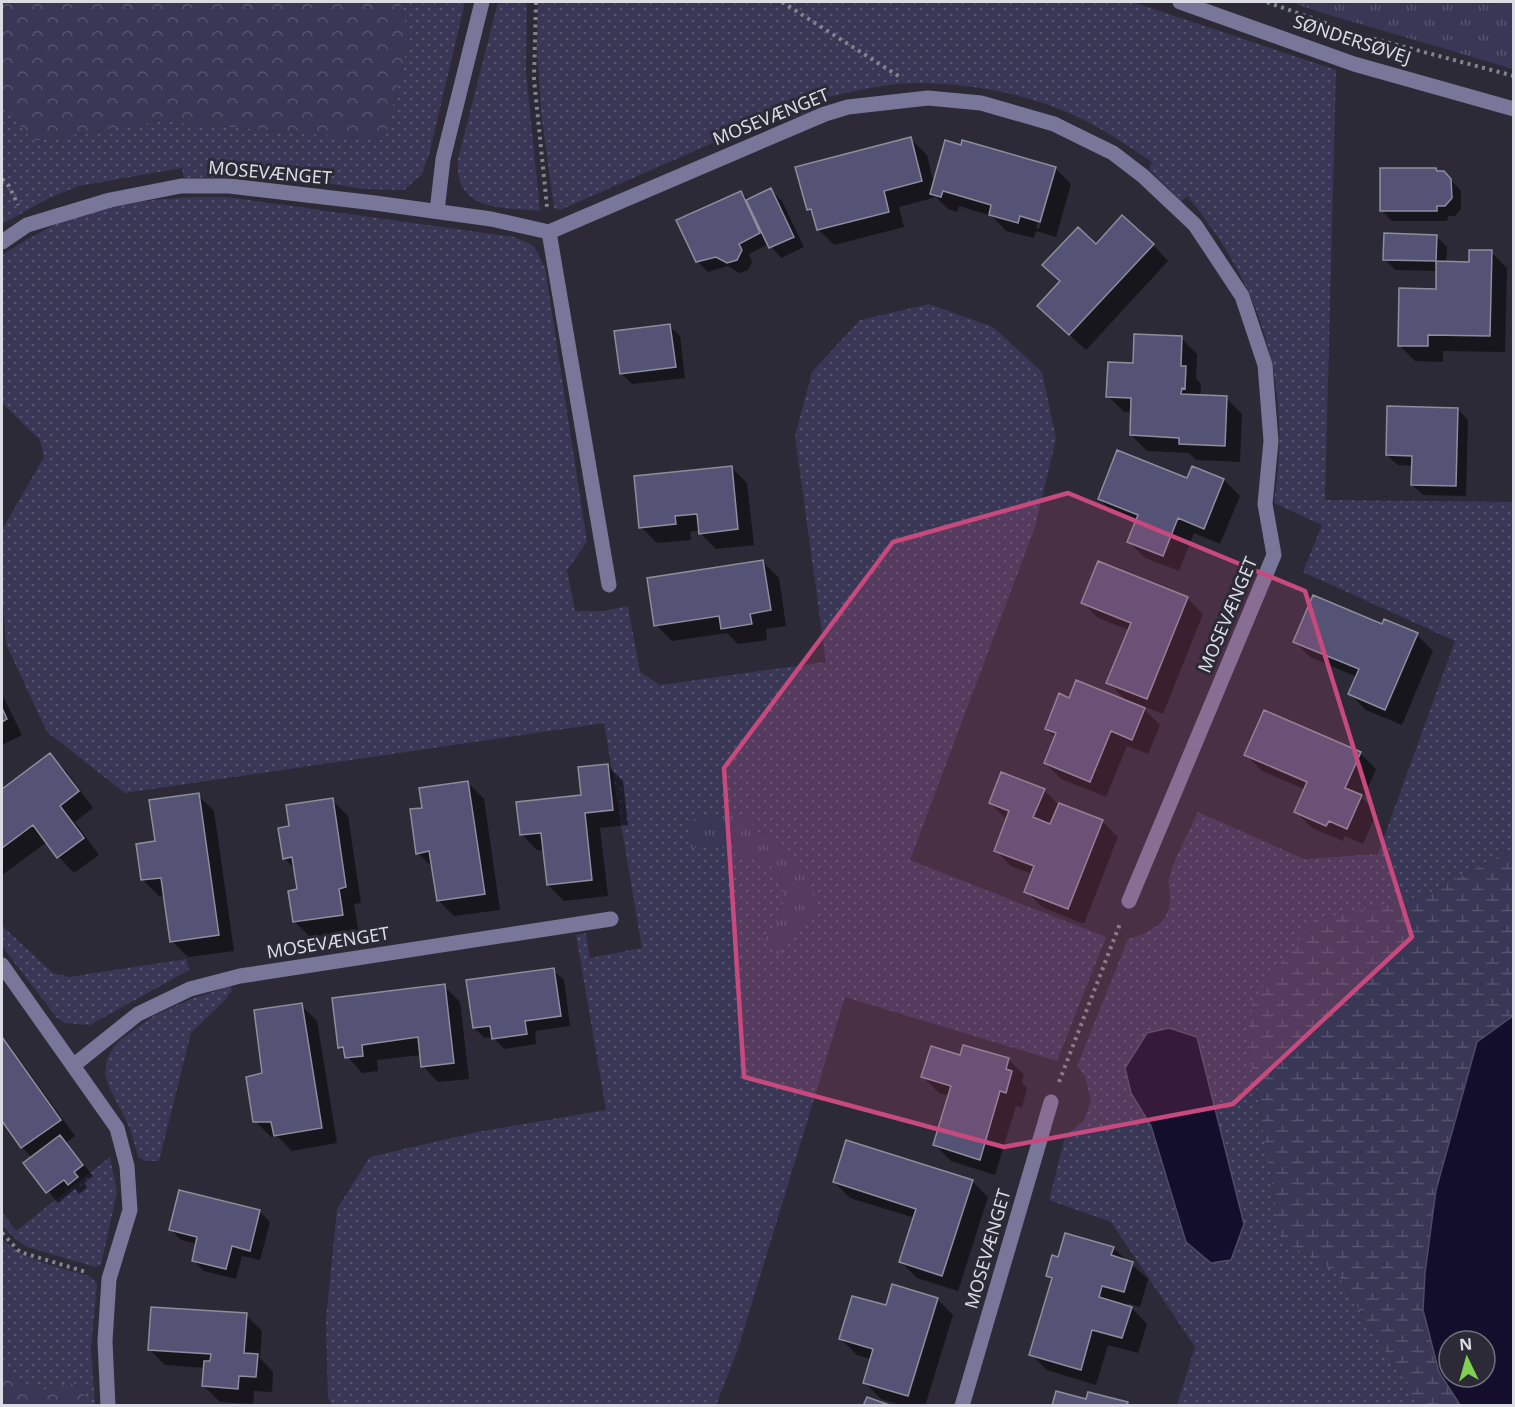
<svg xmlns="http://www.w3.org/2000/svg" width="1515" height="1407" viewBox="0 0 1515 1407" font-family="'Noto Sans',sans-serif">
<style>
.grass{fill:url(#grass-dots);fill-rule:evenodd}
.forest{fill:url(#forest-crowns)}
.wetland{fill:url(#wetland-marsh)}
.park{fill:url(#park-tufts)}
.water{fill:#120e2b;stroke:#4f4c62;stroke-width:1.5;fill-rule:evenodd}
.shadow{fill:#0007;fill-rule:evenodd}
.building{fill:#545375;stroke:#8d8d9c;stroke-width:1.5}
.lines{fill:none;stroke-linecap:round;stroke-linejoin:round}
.path{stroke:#84848e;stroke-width:4;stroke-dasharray:3 4.5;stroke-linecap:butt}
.minor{stroke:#787799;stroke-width:15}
.marked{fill:#c8497d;fill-opacity:0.2;stroke:#c8497d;stroke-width:4.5;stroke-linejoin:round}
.labels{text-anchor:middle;stroke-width:6;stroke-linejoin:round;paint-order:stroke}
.street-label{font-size:18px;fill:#dcdde4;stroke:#2b2a36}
</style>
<defs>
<pattern id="grass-dots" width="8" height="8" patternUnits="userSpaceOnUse" patternTransform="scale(1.5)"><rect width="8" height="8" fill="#393755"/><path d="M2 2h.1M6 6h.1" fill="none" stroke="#55546d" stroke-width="1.8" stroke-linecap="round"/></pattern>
<pattern id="forest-crowns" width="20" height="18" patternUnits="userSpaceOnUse" patternTransform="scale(1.5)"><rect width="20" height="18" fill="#393755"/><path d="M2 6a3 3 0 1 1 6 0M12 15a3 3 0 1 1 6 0" fill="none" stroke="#55546d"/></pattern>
<pattern id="wetland-marsh" width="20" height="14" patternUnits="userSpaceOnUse" patternTransform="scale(1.5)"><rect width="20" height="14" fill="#393755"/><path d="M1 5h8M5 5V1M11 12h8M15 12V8" fill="none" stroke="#55546d"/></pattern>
<pattern id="park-tufts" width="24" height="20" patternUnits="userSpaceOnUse" patternTransform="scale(1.5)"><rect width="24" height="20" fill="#393755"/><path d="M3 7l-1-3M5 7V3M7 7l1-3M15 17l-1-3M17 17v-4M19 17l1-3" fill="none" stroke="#55546d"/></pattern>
</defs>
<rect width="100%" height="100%" fill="#2b2a36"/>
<!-- grass -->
<path class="grass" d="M400,2H465L429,155L421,175L404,190L364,189L230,168L229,177L184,178L182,168L79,186L49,198L2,224V103L33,141L160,121L384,140L409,39Z
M498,2H527L526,72L540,211C513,208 467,212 459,178C458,172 458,165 458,159Z
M538,2H1133L1336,70L1325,500L1513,502V849L1422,897L1314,920L1247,1043L1260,1111L1281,1240L1336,1272L1419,1405H1177L1195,1347L1111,1222L1049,1200L1065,1137L1084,1120L1091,1101L1085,1076L1077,1066L1128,939C1148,934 1171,923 1170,898C1170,891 1167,882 1170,875C1176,854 1189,832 1198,812L1304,859L1378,854L1455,641L1303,572L1322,525L1274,503C1292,385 1264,288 1187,196L1181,202L1149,169L1152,162C1130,147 1109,133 1086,121C1032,93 959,80 899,84C872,86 845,94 818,99L822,109L779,122L774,116L560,210L554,208L541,112L537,46Z
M197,197H227L514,237L534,246L545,268L587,542L567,570L575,611H603L628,606L640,672L660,685L826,662L795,436L812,372L860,320L929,304L993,327L1042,372L1056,439L1035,527L910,860L1106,937L1057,1061L845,997L738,1349L716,1405H332L328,1398L326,1319L337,1209L370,1157L477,1132L606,1110L576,935L586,933L590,958L642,948L604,723L125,793L47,732L6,644L2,593V530L44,457L40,440L2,403V255C24,241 47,227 72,218C112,203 155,199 197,197ZM753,831L775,838L803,922L779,955L763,940C788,915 795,877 759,858C747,852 742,859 730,849Z
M2,926L53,973L69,977L186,959L189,970L90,1025L65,1023L57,1018L2,946Z
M230,986L232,991L225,1000L191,1033L159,1161H146L138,1157L130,1128L108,1085L105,1073L107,1059L113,1048L121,1039L155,1015L191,999Z
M110,1157L117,1192L101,1265L95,1267L27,1247L13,1237L2,1225V1212L16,1231Z
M2,1239C24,1261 60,1267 89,1276L97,1283L91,1348L95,1405H82L84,1394L81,1386C65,1379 57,1389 43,1390C28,1390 13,1374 2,1366Z"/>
<!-- forest -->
<path class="forest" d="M2,2H400L409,39L384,140L160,121L33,141L2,103Z
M2,1366C13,1374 28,1390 43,1390C57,1389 65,1379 81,1386L84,1394L82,1405H2Z"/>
<!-- wetland -->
<path class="wetland" d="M1513,849V1016L1477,1042L1436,1190L1425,1273L1439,1372L1460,1405H1419L1336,1272L1281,1240L1260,1111L1247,1043L1253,1000L1314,920L1422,897Z"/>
<!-- park -->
<path class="park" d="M1291,2H1513V69L1316,11Z
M754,815L753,831L775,838L799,860L815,895L813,920L803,922L779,956L763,940C789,915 795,872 755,857C750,854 743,857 737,855C734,854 733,850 730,849C721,846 698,848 688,848L690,821L703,816Z"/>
<!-- water -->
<path class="water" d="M1513,1016V1405H1460L1439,1372L1423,1310L1425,1273L1436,1190L1477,1042ZM1449,1341H1485V1377H1449Z
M1169,1028L1197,1037L1244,1224L1231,1260L1211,1263L1186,1242L1151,1126L1131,1093L1125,1068L1147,1033Z"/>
<!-- shadow -->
<path class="shadow" d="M911,139L927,155L934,184L1055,168L1071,184L1056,237L1036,231L1034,238L1006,231L992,216L959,206L957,212L948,209L936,197L899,207L904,227L834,245L818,229L815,216L808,209ZM1051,176H1054L1039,229L1036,228Z
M1435,169L1439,173H1444L1461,191V209L1455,216H1448L1447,221H1392L1382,211Z
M771,190L782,201L804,247L781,258L769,244L749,254L752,262L748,270L739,273L728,266L708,272L697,261L741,193L749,200Z
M1436,236L1447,247L1446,263L1470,264L1491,252L1507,268L1505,352L1443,351V362L1415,361L1399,345L1437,290V271L1395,270L1385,259Z
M1153,245L1168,261L1086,350L1055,322L1096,246Z
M669,326L680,336L685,378L632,384L622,374Z
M1181,338L1197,354L1196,379L1201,384L1200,397L1226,398L1242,414L1240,462L1196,460L1189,453L1147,451L1131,435L1132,412H1124L1108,396L1134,365Z
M1458,409L1468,420L1466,496L1423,495L1412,485L1413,466L1398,465L1387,455Z
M731,467L747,483L754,545L716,549L700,533V530L690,532L691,540L657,543L641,527Z
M1193,468L1224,480L1240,496L1220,544L1194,533L1179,571L1145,558L1129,542L1137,523L1115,515L1099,499L1188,480Z
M763,562L779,578L786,626L766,629L767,640L738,644L727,633L672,641L656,625Z
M1187,598L1203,614L1163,714L1140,705L1160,725L1148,754L1127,746L1106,797L1061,779L1045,763L1055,738L1046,729L1070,700L1128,703L1108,682L1129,630L1098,618L1082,602Z
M1385,621L1417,635L1433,651L1402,725L1366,710L1350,694L1357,677L1310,657L1294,641L1382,626Z
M2,694L22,735L2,745Z
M1360,753L1376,769L1363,799L1377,812L1363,844L1345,836L1343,841L1312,828L1296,812L1306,790L1262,771L1246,755Z
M50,755L66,771L93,808L75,822L99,855L74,873L59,857L47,842L2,875V791Z
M607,765L623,781L628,825L600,828L608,896L564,901L548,885L545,850H537L521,834L583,796Z
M468,783L484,799L500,910L454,916L438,900L434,869L418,853L424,809Z
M1044,790L1058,804L1102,821L1118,837L1084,924L1042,907L1026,891L1032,874L1011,866L995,850L1006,819L990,803Z
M198,795L214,811L234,951L188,957L172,941L165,895L159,896L143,880L157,842Z
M332,800L348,816L361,903L354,904L358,930L310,937L294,921L298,891L295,869L284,858L291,827Z
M553,970L564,980L570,1026L535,1031L536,1044L504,1049L493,1037L485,1038L474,1028Z
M444,986L460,1002L469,1079L438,1082L423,1066L421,1055L377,1060L378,1071L362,1073L340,1048Z
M301,1005L317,1021L337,1143L292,1151L278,1137H271L255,1121L264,1074Z
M2,1035L75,1136L66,1143L93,1176L84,1183L87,1188L79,1194L75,1189L58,1203L25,1163L32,1158L22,1147L3,1121L2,1122Z
M961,1057L1008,1059L1024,1075L1022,1083L1027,1088L1022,1108L1016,1106L995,1175L951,1161L935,1145L949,1096L939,1093L923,1077Z
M972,1181L988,1197L958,1291L917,1278L901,1262L915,1218L850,1198L834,1182Z
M259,1211L270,1222L260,1260L242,1256L236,1279L204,1271L193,1260L197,1244L181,1240L171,1230Z
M1113,1248L1148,1279L1140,1307L1127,1303L1147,1324L1138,1353L1108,1345L1096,1385L1047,1370L1031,1354L1052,1281L1047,1276L1059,1259Z
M937,1299L953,1315L925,1406H904L881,1399L865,1383L871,1359L857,1355L841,1339L887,1307Z
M246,1315L262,1331L260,1358L273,1372L272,1392L254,1391L253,1404L220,1402L204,1386L205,1368L165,1365L149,1349Z"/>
<!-- building -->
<path class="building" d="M911,137L922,181L884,191L889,212L817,230L811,209L807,210L795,167Z
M945,140L961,145L962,140L1056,167L1040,222L1020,216L1018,223L989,215L991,205L943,191L941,197L930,194Z
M1380,168H1436L1437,171H1444L1451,179L1452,198L1445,206H1437V211H1380Z
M771,188L794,237L769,248L746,200Z
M741,191L760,233L739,244L742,250L737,260L727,263L716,257L696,262L676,220Z
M1122,215L1154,244L1069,335L1037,306L1060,281L1042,265L1078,227L1096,244Z
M1384,233L1437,235L1436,261L1383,260Z
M1469,250H1492L1490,336L1428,335V346H1398L1399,288L1436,289V261L1469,262Z
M670,324L676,367L620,374L614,331Z
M1134,334L1182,336L1181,366H1186L1185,389L1182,388L1181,394L1227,396L1225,446L1179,444V438L1130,435L1131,398L1106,397L1108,362L1133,363Z
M1387,406L1458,408L1456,486L1411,485L1412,456L1386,455Z
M1117,450L1187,478L1192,466L1224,479L1204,529L1178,518L1163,556L1127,542L1138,515L1098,499Z
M732,466L738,529L699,534L697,514L675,516L676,524L639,528L634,476Z
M763,560L771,610L750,614L752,624L721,629L719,616L654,626L647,578Z
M1098,561L1188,597L1147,699L1106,683L1131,623L1081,603Z
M1313,595L1382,624L1384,619L1418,633L1385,710L1348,694L1359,669L1293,642Z
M1076,680L1145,708L1132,740L1111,731L1090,782L1044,763L1056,733L1045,729L1059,693L1069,698Z
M2,708L7,719L2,722Z
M1264,710L1361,752L1345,788L1362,795L1347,829L1329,821L1326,826L1294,812L1307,782L1244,755Z
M50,753L79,791L60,806L84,838L57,858L33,825L2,848V789Z
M608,764L613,810L585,813L592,880L547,885L541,833L520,835L516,802L581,795L578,767Z
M1001,772L1045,789L1033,817L1050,824L1059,803L1103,820L1068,909L1024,892L1034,866L994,851L1009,811L989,803Z
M468,781L485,894L437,901L429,851L416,854L410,809L422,808L419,788Z
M199,793L219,935L170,942L161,878L141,880L136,844L155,841L149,800Z
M333,798L346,887L339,889L343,915L293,922L288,891L297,889L292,857L283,859L278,828L289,826L286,805Z
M554,968L561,1016L525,1021L527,1034L492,1039L490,1026L473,1028L466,980Z
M445,984L454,1063L421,1067L418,1037L362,1045L363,1056L345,1058L343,1047L338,1048L332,998Z
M302,1003L322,1128L274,1136L271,1122H253L246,1077L262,1073L254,1010Z
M2,1037L61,1120L21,1148L2,1121Z
M963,1045L1009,1058L1006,1069L1012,1071L1006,1093L1000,1091L980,1160L933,1145L951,1086L921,1077L931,1046L960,1055Z
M60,1135L83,1165L74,1172L78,1177L68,1185L64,1180L46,1193L23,1163Z
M846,1140L973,1180L942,1276L899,1262L916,1209L833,1182Z
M179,1190L260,1210L250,1251L232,1246L226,1269L192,1261L197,1237L169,1230Z
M1065,1233L1114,1247L1111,1255L1133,1262L1124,1292L1102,1286L1099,1297L1132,1307L1122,1338L1092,1330L1081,1370L1029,1355L1052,1278L1046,1276L1052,1255L1058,1257Z
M892,1284L938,1298L908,1396L863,1383L873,1349L839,1339L852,1296L886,1305Z
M151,1307L247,1313L244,1353L258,1354L256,1377L239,1376L238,1389L202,1386L204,1361H210L211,1354L148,1350Z
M1056,1391L1086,1399L1088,1392L1128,1402L1127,1406H1052Z
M867,1397L892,1406H863Z"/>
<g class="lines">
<!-- path -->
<path class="path" d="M536,2L534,79L547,207
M782,2L900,77
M1267,2L1356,34L1514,76
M2,179L9,186L18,205
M1059,1082L1121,921
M2,1233L20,1252L86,1272"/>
<!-- minor -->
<path class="minor" d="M1180,2L1354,64L1514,109
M437,211L443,159L482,2
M549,232L609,585
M2,242L27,225L110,200L181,186H229L375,203L491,219L549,232L825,114L848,107L928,98L981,103L1054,124L1113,153L1143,176L1195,225L1242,296L1265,365L1271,441L1265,504L1274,555L1129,901
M2,965L117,1128L127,1166L130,1210L109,1279L105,1341L108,1406
M74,1065L138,1014L190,989L240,976L611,919
M962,1406L1051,1102"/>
</g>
<!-- marked area -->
<path class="marked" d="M1068,493L1305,591L1412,937L1233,1104L1004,1147L744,1077L724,768L893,542Z"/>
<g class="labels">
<!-- street labels -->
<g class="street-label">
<text transform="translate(1352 40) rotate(18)" y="6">SØNDERSØVEJ</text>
<text transform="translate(771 117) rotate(-22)" y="6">MOSEVÆNGET</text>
<text transform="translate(270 173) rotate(5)" y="6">MOSEVÆNGET</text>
<text transform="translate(1228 615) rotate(-67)" y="6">MOSEVÆNGET</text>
<text transform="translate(328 943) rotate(-9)" y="6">MOSEVÆNGET</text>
<text transform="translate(988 1249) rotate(-74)" y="6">MOSEVÆNGET</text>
</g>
</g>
<!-- border -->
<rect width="1515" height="1407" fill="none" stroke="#dcdde4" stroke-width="6"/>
<!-- north arrow -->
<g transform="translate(1467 1359) rotate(355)"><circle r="28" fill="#2b2a36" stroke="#72727c" stroke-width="1.5"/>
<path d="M0-4.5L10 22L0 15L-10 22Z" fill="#80d051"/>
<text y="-9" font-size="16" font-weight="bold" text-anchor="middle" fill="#dcdde4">N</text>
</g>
</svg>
